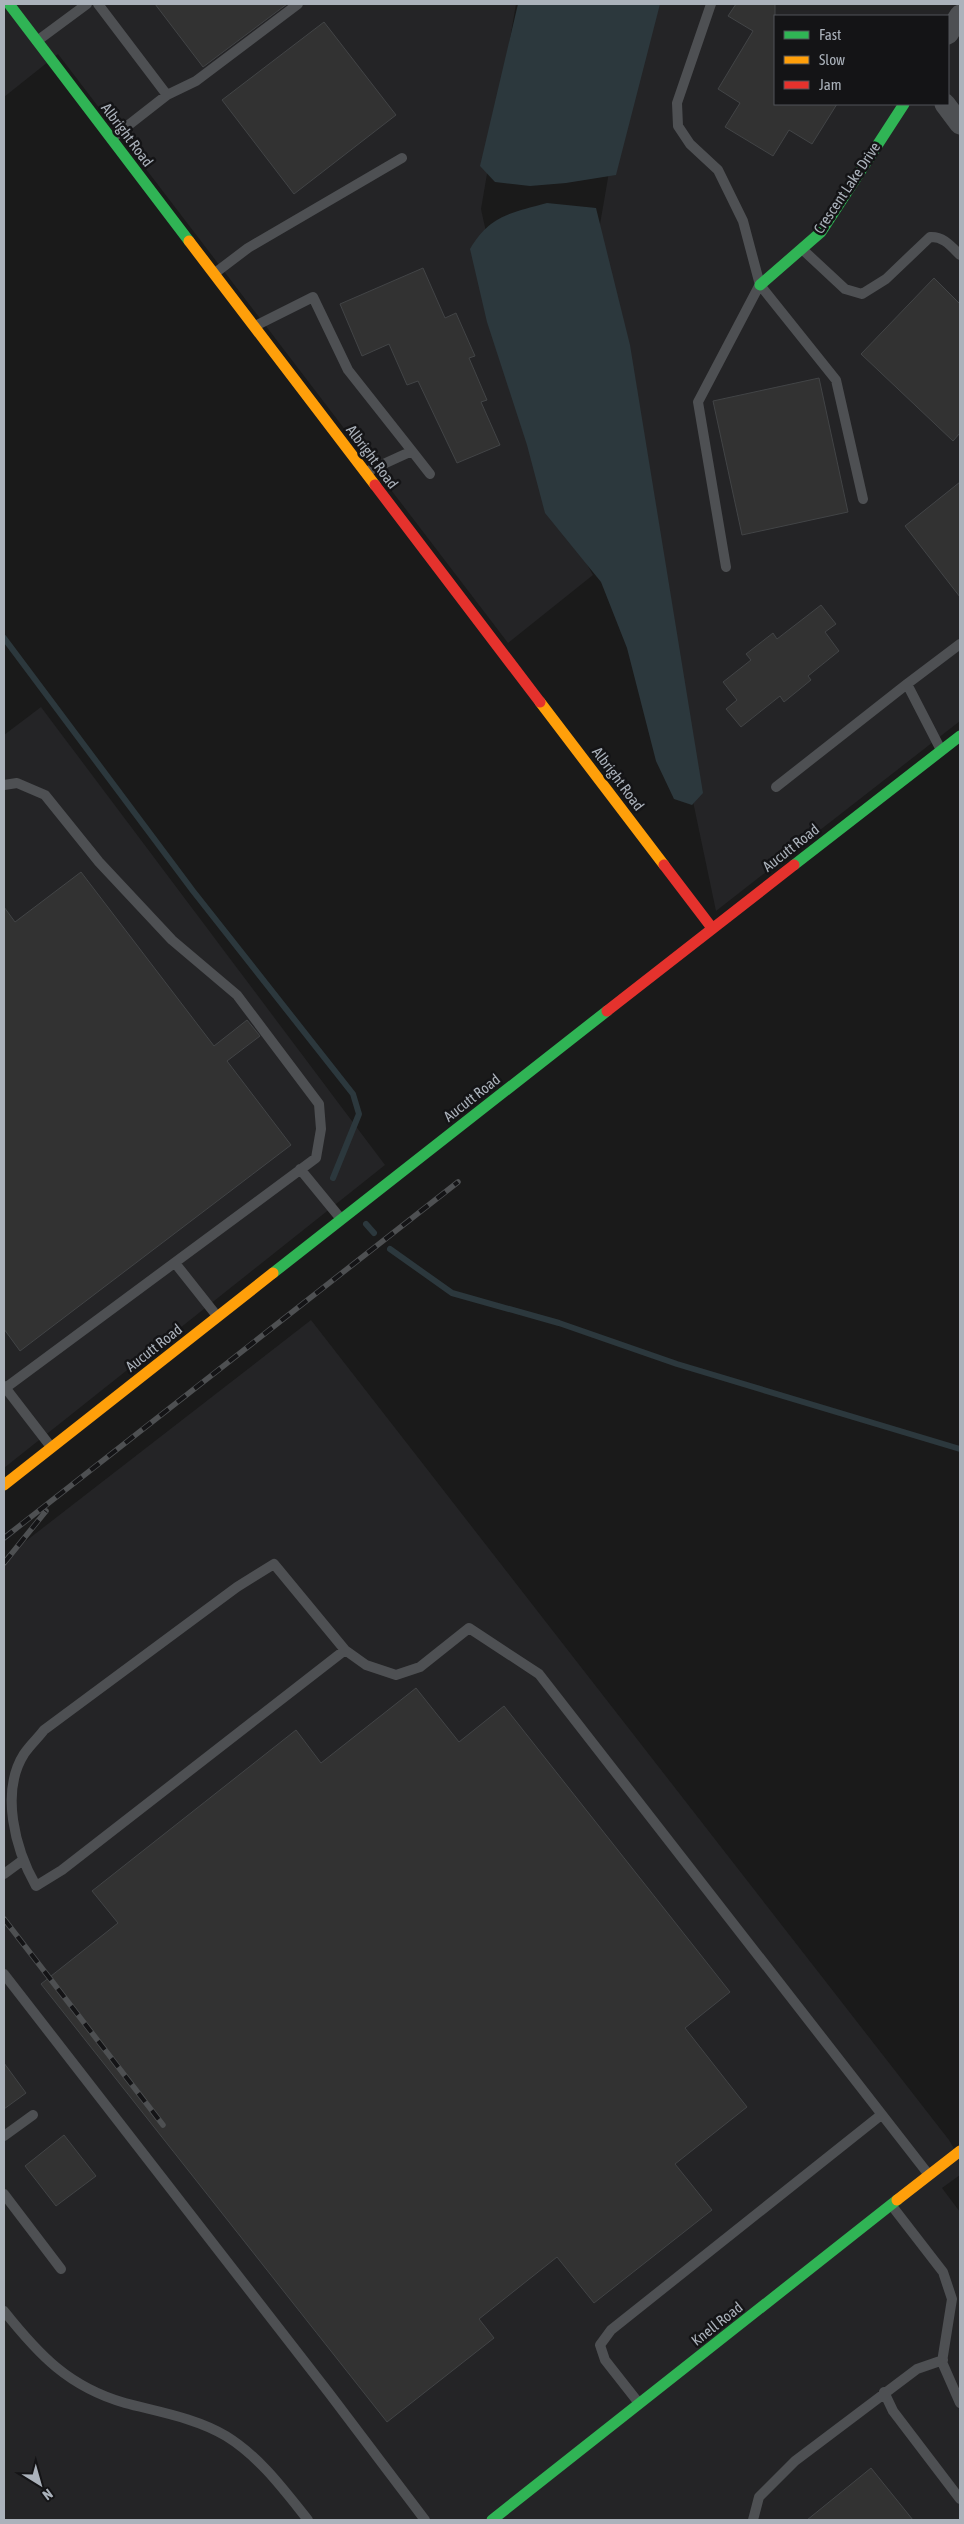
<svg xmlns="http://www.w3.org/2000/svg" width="964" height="2524" viewBox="0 0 964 2524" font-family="'Asap Condensed',sans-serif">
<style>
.built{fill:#242426;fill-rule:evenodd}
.water{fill:#2c383d}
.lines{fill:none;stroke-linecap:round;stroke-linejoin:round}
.stream{stroke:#2c383d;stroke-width:6}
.building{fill:#323232;stroke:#424446}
.lane{stroke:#4e5053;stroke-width:10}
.street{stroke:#4e5053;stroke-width:21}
.fast{stroke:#30b455;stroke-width:11}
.slow{stroke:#ff9f0a;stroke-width:11}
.jam{stroke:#e5322d;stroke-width:11}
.rail-casing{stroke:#4e5052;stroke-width:5.5}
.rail{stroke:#141416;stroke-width:4;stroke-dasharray:11;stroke-linecap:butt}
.labels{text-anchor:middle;stroke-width:5;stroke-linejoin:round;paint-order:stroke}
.street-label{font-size:15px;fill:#abb2bb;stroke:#141416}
</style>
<rect width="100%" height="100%" fill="#1a1a1a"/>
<!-- built -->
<path class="built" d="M4,4H516L481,209L542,484L593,575L508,643L58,54L4,97Z
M638,4H960V721L716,911L644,568L599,230ZM775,16H948V104H775Z
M41,707L385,1165L4,1468V735Z
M311,1320L949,2140L960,2159V2175L942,2188L960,2212V2520H4V1558Z"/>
<!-- water -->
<path class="water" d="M518,4H660L616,175L566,183L530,186L495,182L480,166Z
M547,203L596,208L630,345L703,793L692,805L674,799L656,761L627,648L601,582L545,513L527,445L487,322L470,249C490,215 511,213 547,203Z"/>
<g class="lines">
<!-- stream -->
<path class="stream" d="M4,638L193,891L353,1094L359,1114L333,1178
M366,1224L374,1233
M390,1249L452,1293L559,1323L677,1364L960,1449"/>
</g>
<!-- building -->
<path class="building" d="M155,4H287L203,67Z
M736,4H775V104H837L812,144L789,130L773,156L725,127L740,103L718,89L753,31L728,16Z
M324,22L396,115L294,194L222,100Z
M423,268L445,318L456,313L475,356L469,358L487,400L481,402L500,445L457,463L418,381L407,385L389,344L362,356L340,304Z
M934,278L960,304V433L953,441L861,354Z
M819,378L848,512L742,535L713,401Z
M960,482V597L905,526Z
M821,605L836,624L825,632L839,651L808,676L811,680L784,702L780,696L741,727L726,709L737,700L723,682L751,660L746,654L773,633L777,639Z
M81,872L214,1046L247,1020L260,1036L227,1061L291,1145L20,1351L4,1329V907L15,922Z
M416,1688L459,1742L504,1706L730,1992L685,2028L747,2107L675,2164L712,2210L594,2303L557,2257L479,2319L494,2338L387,2422L41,1984L118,1923L92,1891L296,1730L321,1763Z
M4,2063L26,2093L4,2109Z
M64,2135L96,2176L56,2206L25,2166Z
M871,2468L913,2520H807Z"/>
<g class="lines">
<!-- lane -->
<path class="lane" d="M98,4L167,95
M711,4L677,103L678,126L690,144L718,170L743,221L760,285L836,380L863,499
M37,41L87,4
M112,138L167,95L196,81L298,4
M802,249L845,289L862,294L886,279L930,237C943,236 951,246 960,255
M215,273L248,248L402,158
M255,326L313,297L348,370L412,451L366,472
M412,451L430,474
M726,567L698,402L759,286
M941,750L907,684L960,644
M4,785L17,783L45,795L99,862L172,940L237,995L319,1104L321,1129L316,1158L4,1389
M776,787L907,684
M300,1169L341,1219
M175,1263L217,1316
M4,1386L51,1447
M345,1650L62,1870L36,1886C15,1849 0,1792 24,1754C30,1745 38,1738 44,1730L237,1587L274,1564L345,1650L366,1665L396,1675L420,1667L469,1628L539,1674L929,2175
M4,1874L23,1860
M4,1974L329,2393L425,2520
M4,2136L33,2115
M4,2194L61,2269
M892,2206L943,2272L952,2299L942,2362L960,2403
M4,2311C39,2355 69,2387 125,2403C159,2412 196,2418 226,2436C260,2457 284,2490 308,2520
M884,2392L893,2411L960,2499
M638,2402L605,2360L600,2345L611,2330L881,2115
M753,2520L759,2497L795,2461L917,2369L943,2360"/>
<!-- street -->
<path class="street" d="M948,34L960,15
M945,104L960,124"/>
<!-- fast -->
<path class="fast" d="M9,4L189,241
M760,285L821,232L904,104
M794,865L960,736
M273,1273L607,1011
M492,2520L897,2200"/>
<!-- slow -->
<path class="slow" d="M189,241L375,485
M540,702L664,865
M4,1485L273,1273
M897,2200L960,2151"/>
<!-- jam -->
<path class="jam" d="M375,485L540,702
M664,865L712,928
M607,1011L794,865"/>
<!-- rail casing -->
<g class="rail-casing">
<path id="rail" d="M4,1538L458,1182
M4,1563L46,1511
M4,1919L163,2125"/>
</g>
<!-- rail -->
<use href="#rail" class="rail"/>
</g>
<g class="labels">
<!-- street labels -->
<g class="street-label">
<text transform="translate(127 135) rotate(53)" y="5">Albright Road</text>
<text transform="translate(847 188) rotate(-56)" y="5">Crescent Lake Drive</text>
<text transform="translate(372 457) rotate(53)" y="5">Albright Road</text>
<text transform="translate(618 779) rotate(53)" y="5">Albright Road</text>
<text transform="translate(791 848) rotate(-38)" y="5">Aucutt Road</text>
<text transform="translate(472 1098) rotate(-38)" y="5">Aucutt Road</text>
<text transform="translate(154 1348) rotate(-38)" y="5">Aucutt Road</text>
<text transform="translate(717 2324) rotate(-38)" y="5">Knell Road</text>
</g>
</g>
<!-- border -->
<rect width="964" height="2524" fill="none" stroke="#abb2bb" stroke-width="10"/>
<!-- legend -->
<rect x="774" y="15" width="175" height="90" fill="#141416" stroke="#505358"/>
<rect x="784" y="31" width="25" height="8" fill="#30b455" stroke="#505358"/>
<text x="819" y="40" font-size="15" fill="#abb2bb">Fast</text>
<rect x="784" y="56" width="25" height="8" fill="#ff9f0a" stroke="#505358"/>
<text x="819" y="65" font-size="15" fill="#abb2bb">Slow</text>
<rect x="784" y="81" width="25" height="8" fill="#e5322d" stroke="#505358"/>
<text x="819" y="90" font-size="15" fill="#abb2bb">Jam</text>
<!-- north arrow -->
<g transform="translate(40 2484) rotate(143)" stroke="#141416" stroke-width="4" paint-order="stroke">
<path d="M0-4L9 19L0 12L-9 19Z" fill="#abb2bb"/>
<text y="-8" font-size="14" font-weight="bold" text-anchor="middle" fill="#abb2bb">N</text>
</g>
</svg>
